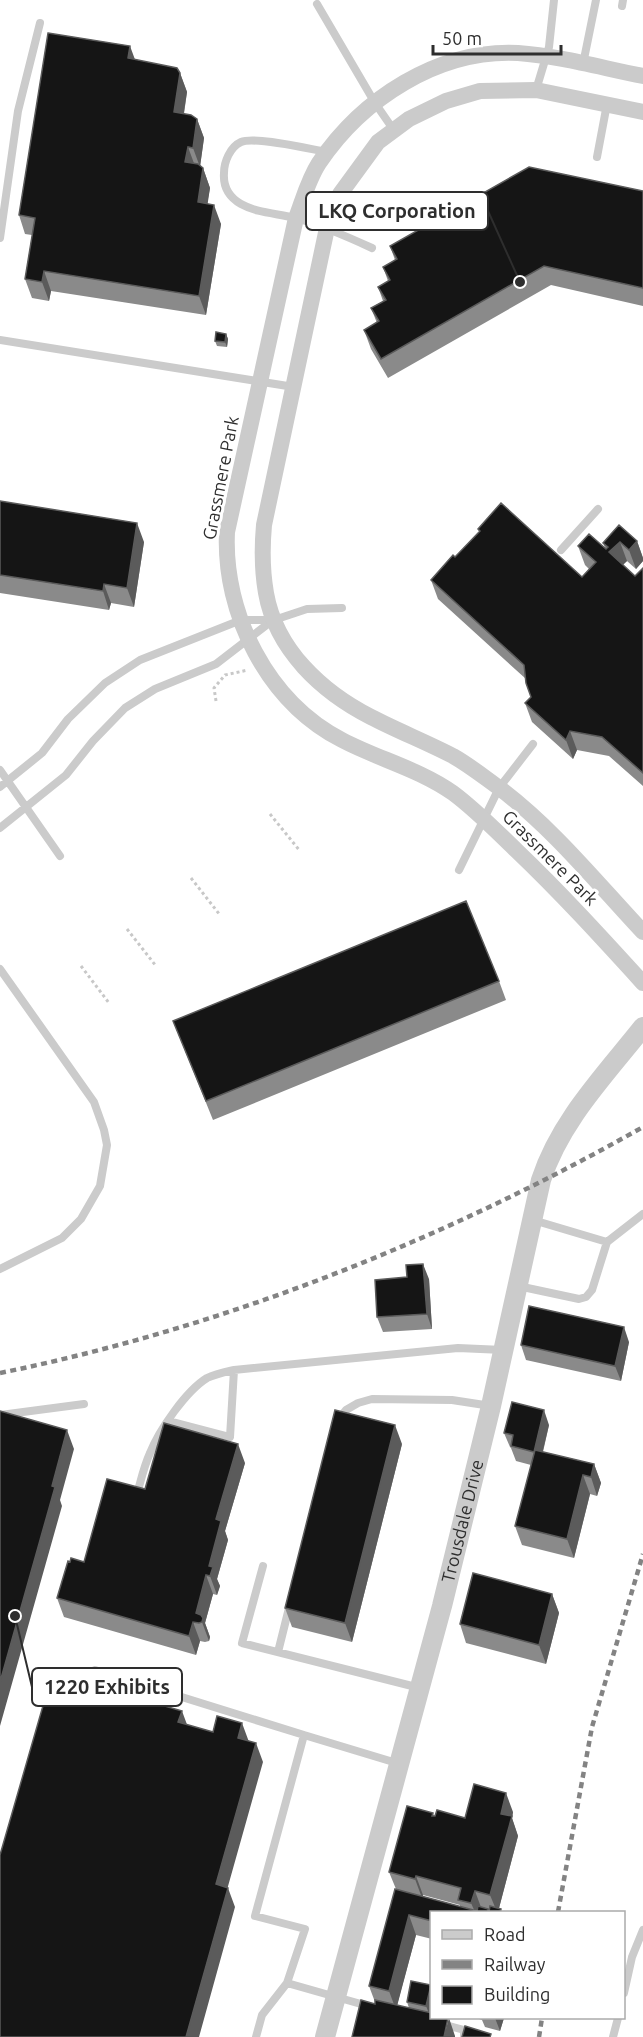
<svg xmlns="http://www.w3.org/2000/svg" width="643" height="2037" viewBox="0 0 643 2037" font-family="Ubuntu,sans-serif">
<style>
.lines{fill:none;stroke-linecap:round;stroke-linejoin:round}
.path{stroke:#c8c8c8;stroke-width:3;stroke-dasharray:3 3;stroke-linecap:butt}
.service{stroke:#cbcbcb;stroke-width:8}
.minor{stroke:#cbcbcb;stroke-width:16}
.tertiary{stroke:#cbcbcb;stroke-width:20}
.rail{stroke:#838383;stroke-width:4.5;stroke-dasharray:6 4.5;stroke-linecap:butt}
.wall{fill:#8a8a8a;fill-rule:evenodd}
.shaded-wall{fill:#5b5b5b}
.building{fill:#151515;stroke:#5b5b5b;stroke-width:1.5}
.labels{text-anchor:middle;stroke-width:6;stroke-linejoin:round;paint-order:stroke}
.street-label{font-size:18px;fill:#2e2e2e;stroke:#fff}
.leader{fill:none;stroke:#2e2e2e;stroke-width:2}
.callout-dot{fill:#2e2e2e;stroke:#fff;stroke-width:2}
.callout{fill:#fff;stroke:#2e2e2e;stroke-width:2}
.callout-label{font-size:20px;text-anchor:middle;font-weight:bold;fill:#2e2e2e}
</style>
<rect width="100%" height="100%" fill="#fff"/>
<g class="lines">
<!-- path -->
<path class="path" d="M216,701L214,688L225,675L248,670
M270,814L300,851
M191,878L220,915
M127,929L156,966
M81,966L109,1003"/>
<!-- service -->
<path class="service" d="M317,4L375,103L393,129
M622,6L623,0
M583,64L596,0
M536,90L549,47L554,0
M327,152C309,149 255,136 241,142C230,147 224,162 224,173C223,186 229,197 241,204C259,214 279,213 299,219C324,226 348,237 372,248
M597,157L607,104
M0,238L18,111L40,23
M0,340L294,387
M561,550L598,509
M0,770L60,856
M0,787L42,753L68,719L105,683L140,660L241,620H274L307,609L342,608
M0,828L66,775L93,741L125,708L155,689L216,664L273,620
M459,870L499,788L533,744
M0,969L94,1102L104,1130L107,1145L100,1186L81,1219L62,1238L0,1269
M533,1220L607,1242
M518,1286L579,1299L586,1297L592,1290L607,1242L643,1214
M0,1415L84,1404
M338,1420L346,1410L358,1403L372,1399L452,1400L491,1406
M169,1421L230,1437L234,1370
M137,1494C141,1480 144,1466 150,1453C159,1430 186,1391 207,1378C215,1374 225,1372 234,1370L458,1348L503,1350
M263,1566L242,1643L420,1688
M278,1652L290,1604
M95,1670L304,1735
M624,1993L632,1957L643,1930
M368,2006L287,1983L305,1929L255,1916L304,1735L400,1764
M442,2024L464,2030V2037
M256,2037L262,2015L287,1983
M613,2037L618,2018"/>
<!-- minor -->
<path class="minor" d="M643,76C602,68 560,56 518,53C438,49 362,99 319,163C308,180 303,200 296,218L227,532C223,614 268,702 342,740C378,759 419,769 453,793C476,810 496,831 517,851C561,893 602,938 643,983
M643,112L536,90L480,91L446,101L409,119L378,142L340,194L327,228L264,525C262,547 262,570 266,593C276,650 322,692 371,717C398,731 426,742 453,756C469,765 484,777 498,787C553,828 597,883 643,932"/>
<!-- tertiary -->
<path class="tertiary" id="s1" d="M325,2037L442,1606L491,1406L541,1180C560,1121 605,1075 643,1027"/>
<!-- rail -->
<path class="rail" d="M0,1373C226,1327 443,1240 643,1127
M558,1912L592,1727L643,1554
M539,2037L542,2018"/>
</g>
<!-- wall -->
<path class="wall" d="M135,60L180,73L187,92L184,114L197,119L204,138L200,166L203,168L210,188L207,204L221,224L206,315L51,291L49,301L32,298L25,279L32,235L25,234L19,215Z
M643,191V306L551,285L388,378L371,349L364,330L377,323L371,308L383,301L378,287L388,281L383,267L395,260L390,246Z
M226,334L228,339L227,347L217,346L215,341Z
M0,501L144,542L134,607L111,603L109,610L0,593Z
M478,529L582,577L589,569L585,565L578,546L605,548L603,543L637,541L643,558V561L636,569L627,561L623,565L635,576L643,568V786L609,756L577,750L573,759L532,722L525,703L531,697L526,679L438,599L431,580L455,557L479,532Z
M499,981L506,1000L213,1120L173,1021Z
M429,1279L432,1329L383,1332L377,1317Z
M629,1342L621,1381L526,1360L521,1345Z
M549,1425L543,1452L594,1464L601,1483L597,1496L590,1494L574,1558L522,1545L515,1526L531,1465L516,1461L511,1448L510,1447L504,1433Z
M402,1444L352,1642L292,1627L285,1608Z
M245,1463L225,1531L228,1540L217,1579L220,1586L217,1595L213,1594L205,1623L210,1637L209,1641L205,1642L200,1641L196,1655L64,1617L57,1598L84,1562L145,1489Z
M552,1594L559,1613L546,1664L466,1643L460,1624Z
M513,1812L512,1818L518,1836L499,1908L501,1909L502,1912H432V1939L416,1935L397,2005L409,2008L407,2002L432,1987V2008L430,2013L455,2036V2037H352L375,2004V2002L369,1986L396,1889L389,1872L433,1813L434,1816L465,1818ZM423,1895L460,1905V1907L423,1897Z
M476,2018H504L500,2031L485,2027L482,2020Z"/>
<!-- shaded-wall -->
<path class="shaded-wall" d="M130,46L137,65L128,58Z
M180,73L187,92L181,131L174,112Z
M197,119L204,138L200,167L193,148Z
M188,147L195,166L185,162Z
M203,168L210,188L205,221L198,202Z
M214,205L221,224L206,315L199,296Z
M44,271L51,291L49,301L42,282Z
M226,334L228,339L227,347L225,342Z
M137,523L144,542L134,607L127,588Z
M637,541L643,558V561L636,569L629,550Z
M620,542L627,561L616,571L609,552Z
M104,584L111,603L109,610L103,591Z
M570,731L577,750L573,759L566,740Z
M423,1264L429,1279L432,1329L427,1314Z
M624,1327L629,1342L621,1381L615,1366Z
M544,1410L549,1425L539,1467L534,1452Z
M395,1425L402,1444L352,1642L345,1623Z
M67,1430L74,1449L60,1500L62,1506L0,1726V1682L52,1486Z
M238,1444L245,1463L225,1531L228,1540L217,1579L220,1586L217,1595L210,1576L209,1566L216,1519Z
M594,1464L601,1483L597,1496L591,1477Z
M583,1475L590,1494L574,1558L567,1539Z
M206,1575L213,1594L205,1623L210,1637L209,1641L202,1622L196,1613Z
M552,1594L559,1613L546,1664L539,1645Z
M193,1622L200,1641L196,1655L189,1636Z
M182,1711L189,1730L178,1722Z
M242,1723L249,1742L238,1738Z
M256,1743L263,1762L223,1904L216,1884Z
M506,1793L513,1812L512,1818L518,1836L498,1912H497L490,1895L501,1814Z
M416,1876L423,1895L422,1898L415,1879Z
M228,1888L235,1907L199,2037H186Z
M475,1891L482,1910L475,1912L471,1903Z
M409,1915L416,1935L396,2010L389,1991Z
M431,1985L432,2008L430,2016L426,2006Z
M449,2018L455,2036V2037H444Z
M495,2018H504L500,2031Z"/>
<!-- building -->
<path class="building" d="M48,33L130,46L128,58L177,68L180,73L174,112L191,115L197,119L193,148L188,147L185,162L198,164L203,168L198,202L214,205L199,296L44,271L42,282L25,279L35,218L19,215Z
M529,167L643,191V288L544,266L381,359L364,330L379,321L371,308L386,300L378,287L390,280L383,267L397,259L390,246Z
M216,332L226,334L225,342L215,341Z
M0,501L137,523L127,588L104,584L103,591L0,575Z
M501,503L582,577L596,562L578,546L589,534L606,549L608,547L603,543L619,525L637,541L629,550L620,542L609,552L635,576L643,568V773L602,737L570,731L566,740L525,703L531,697L526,683L524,665L431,580L453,555L455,557L480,531L478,529Z
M466,901L499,981L206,1101L173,1021Z
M423,1264L427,1314L377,1317L375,1280L407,1277L406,1265Z
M529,1306L624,1327L615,1366L521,1345Z
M512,1402L544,1410L534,1452L511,1446L513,1435L504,1433Z
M335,1410L395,1425L345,1623L285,1608Z
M0,1411L67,1430L52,1486L55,1487L0,1682Z
M164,1423L238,1444L216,1519L221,1521L209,1566L213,1567L210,1576L206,1575L196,1613L201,1615L203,1618L202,1622L199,1623L193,1622L189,1636L57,1598L68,1561L70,1562L71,1558L84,1562L107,1479L145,1489Z
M535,1450L594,1464L591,1477L583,1475L567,1539L515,1526Z
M473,1573L552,1594L539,1645L460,1624Z
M49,1685L110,1702L113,1691L134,1697L135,1695L152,1699L151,1702L182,1711L178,1722L213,1732L217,1716L242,1723L238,1738L256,1743L216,1884L228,1888L186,2037H0V1855Z
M474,1784L506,1793L501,1814L512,1816L490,1895L475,1891L471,1903L458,1900L461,1888L416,1876L415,1879L389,1872L407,1806L433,1813L432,1816H435L437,1810L465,1818Z
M395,1889L477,1911L478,1906L488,1909V1912H432V1921L409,1915L389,1991L369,1986Z
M490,1906L501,1909L500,1912H489Z
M411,1981L431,1985L426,2006L407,2002Z
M361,2000L375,2004V2000L432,2013V2018H448L444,2037H352Z
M465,2026L491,2034L490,2037H462Z"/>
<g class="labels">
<!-- street labels -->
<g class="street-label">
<text transform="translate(221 478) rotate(-79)" y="6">Grassmere Park</text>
<text transform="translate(550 858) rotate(45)" y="6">Grassmere Park</text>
<text dy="6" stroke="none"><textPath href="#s1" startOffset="534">Trousdale Drive</textPath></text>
</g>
</g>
<!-- callouts -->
<path class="leader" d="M520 282L488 211M15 1616L32 1687"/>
<g class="callout-dot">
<circle cx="520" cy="282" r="6"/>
<circle cx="15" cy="1616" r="6"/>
</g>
<g class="callout">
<rect x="306" y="192" width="182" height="38" rx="6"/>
<rect x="32" y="1668" width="150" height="38" rx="6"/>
</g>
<g class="callout-label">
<text x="397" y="218">LKQ Corporation</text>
<text x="107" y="1694">1220 Exhibits</text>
</g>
<!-- legend -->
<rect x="430" y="1911" width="195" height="108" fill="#ffffff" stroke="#ababab" stroke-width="1.5"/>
<rect x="442" y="1930" width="30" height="9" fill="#cbcbcb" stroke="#ababab" stroke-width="1.5"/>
<text x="484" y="1941" font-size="18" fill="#2e2e2e">Road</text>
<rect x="442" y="1960" width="30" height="9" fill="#838383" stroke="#ababab" stroke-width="1.5"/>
<text x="484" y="1971" font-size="18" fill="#2e2e2e">Railway</text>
<rect x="442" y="1986" width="30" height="18" fill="#151515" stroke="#ababab" stroke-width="1.5"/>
<text x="484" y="2001" font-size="18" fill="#2e2e2e">Building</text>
<!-- scale -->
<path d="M433 45v9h128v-9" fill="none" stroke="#2e2e2e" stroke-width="3"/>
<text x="442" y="45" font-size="18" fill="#2e2e2e" stroke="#ffffff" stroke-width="4.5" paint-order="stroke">50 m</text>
</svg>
